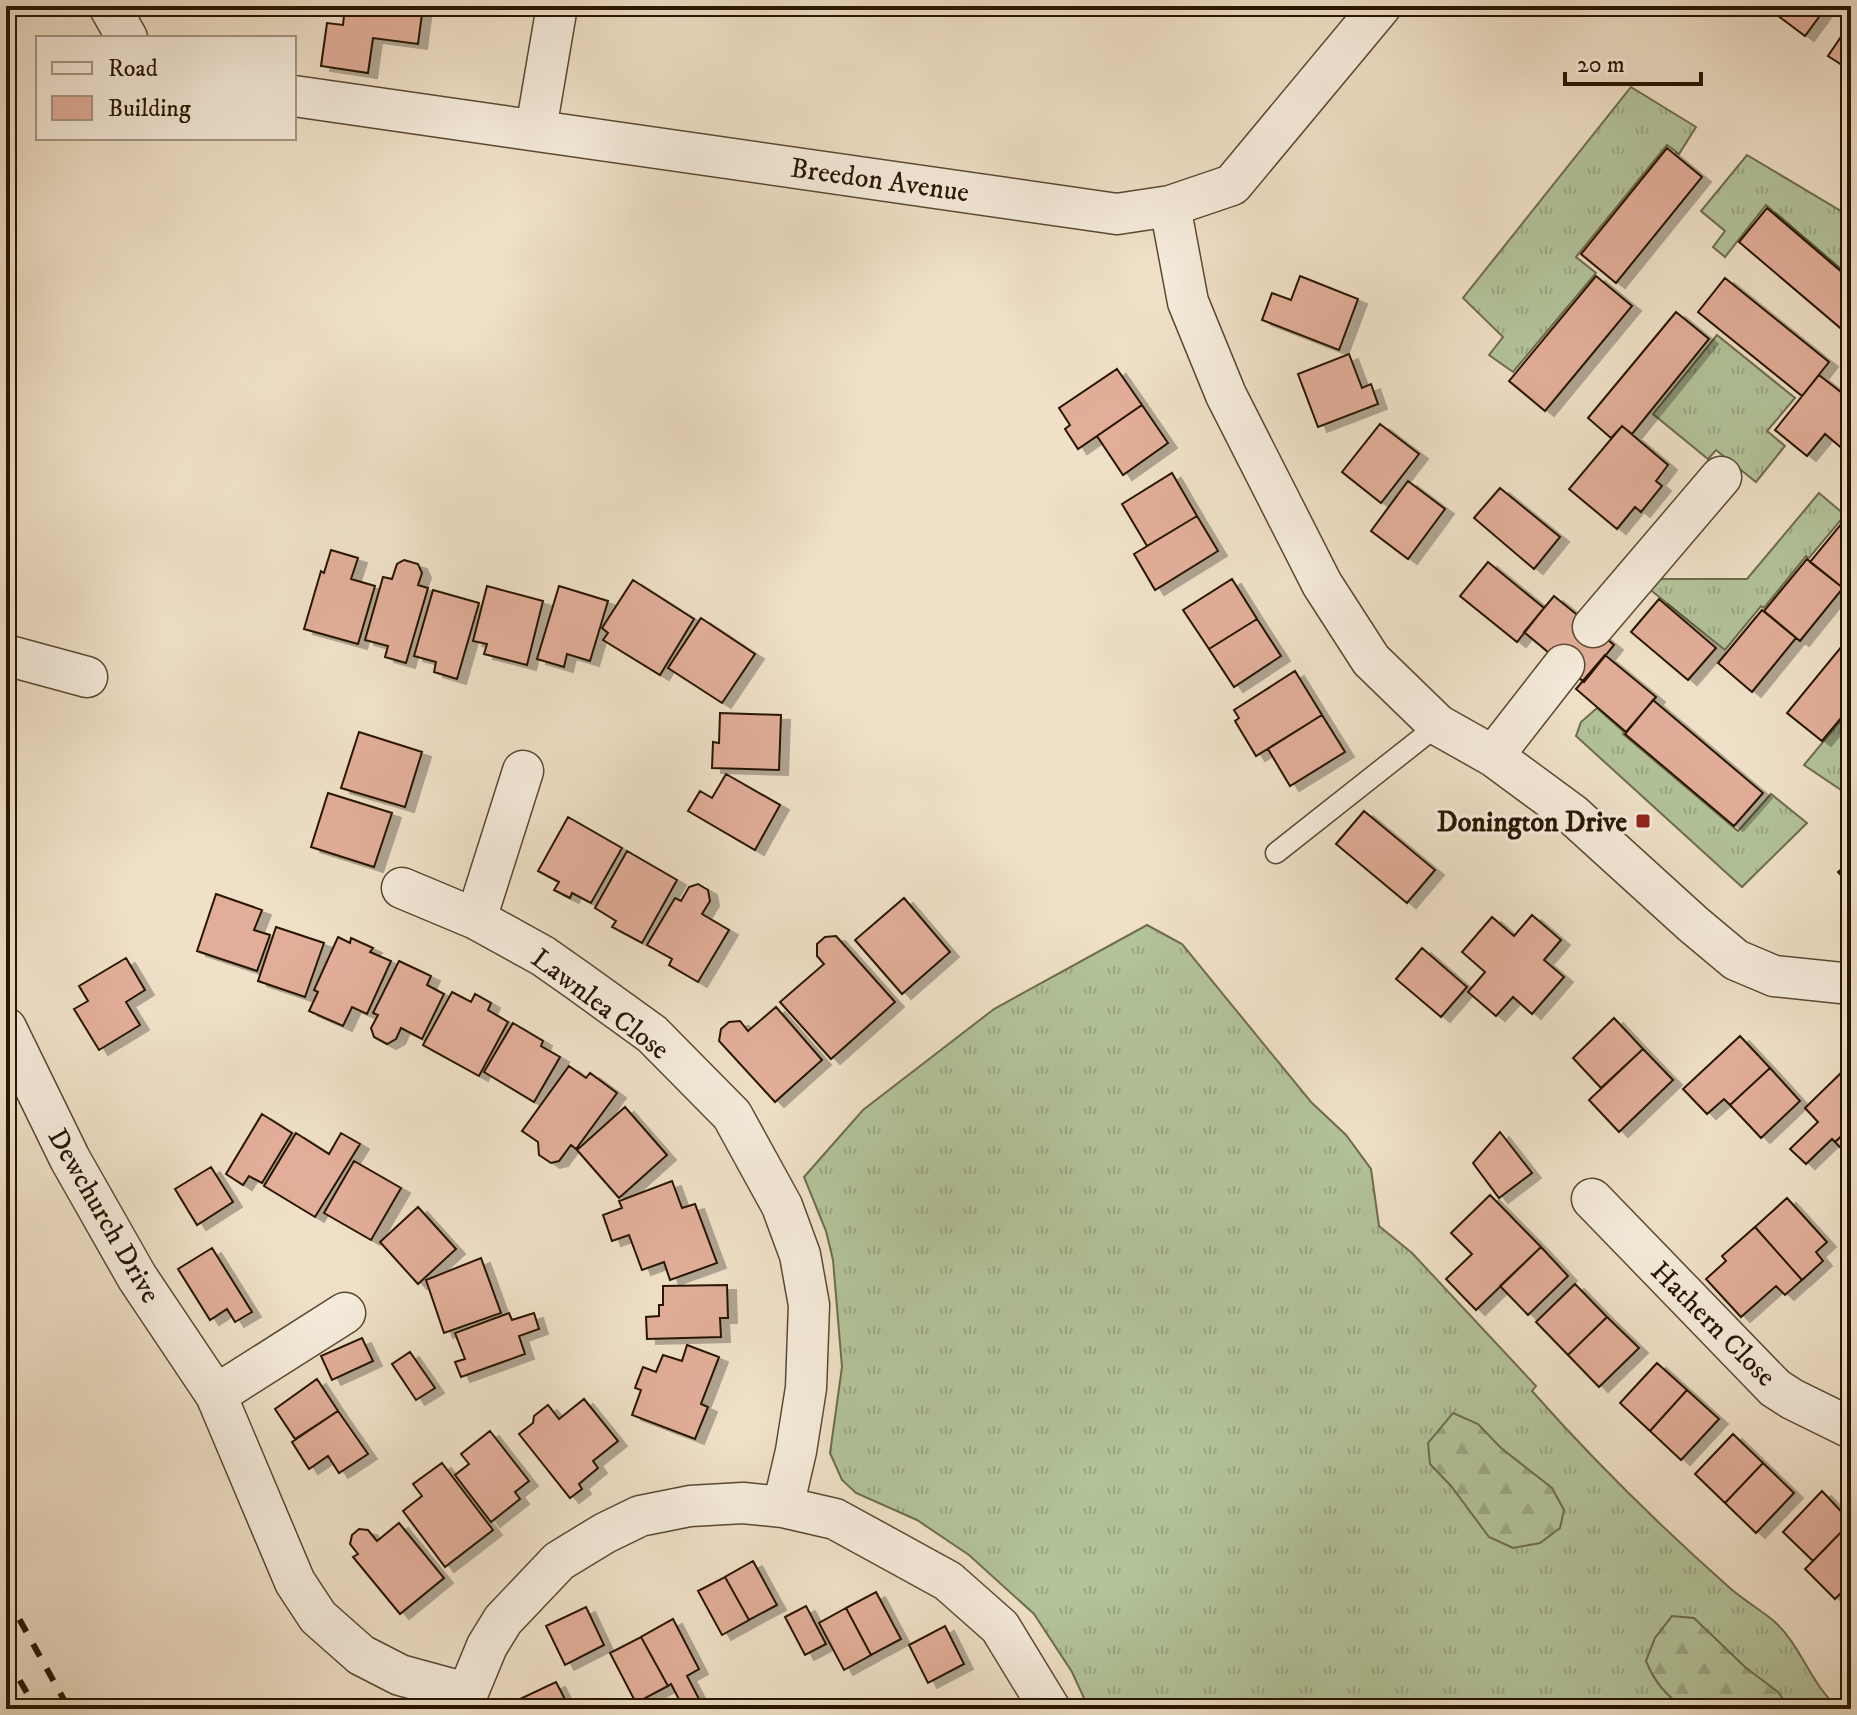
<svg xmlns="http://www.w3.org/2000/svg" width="1857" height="1715" viewBox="0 0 1857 1715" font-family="'IM FELL DW Pica',serif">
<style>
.grass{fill:url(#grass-tufts);stroke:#6e6c4e;stroke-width:2}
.forest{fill:url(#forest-firs);stroke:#6e6c4e;stroke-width:2}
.building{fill:#e2ae99;stroke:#281601;stroke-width:2;filter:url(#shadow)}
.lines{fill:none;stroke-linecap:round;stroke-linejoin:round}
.service-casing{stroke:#5a4832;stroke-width:23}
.minor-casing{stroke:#5a4832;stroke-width:43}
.service{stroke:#f5ebdb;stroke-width:20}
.minor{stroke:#f5ebdb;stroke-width:40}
.rail{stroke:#281601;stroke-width:6;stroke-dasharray:14 14;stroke-linecap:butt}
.poi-dot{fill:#8f2418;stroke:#f5ebdb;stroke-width:3}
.labels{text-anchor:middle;stroke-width:6;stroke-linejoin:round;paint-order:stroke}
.street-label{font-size:28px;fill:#281601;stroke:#f5ebdb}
.poi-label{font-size:28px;font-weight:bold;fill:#281601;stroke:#f5ebdb;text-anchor:end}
</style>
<defs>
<pattern id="grass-tufts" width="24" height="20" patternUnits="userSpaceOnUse" patternTransform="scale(2)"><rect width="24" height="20" fill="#b3c39a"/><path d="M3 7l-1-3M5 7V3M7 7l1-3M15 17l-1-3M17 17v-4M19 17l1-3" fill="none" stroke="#9aa783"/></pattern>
<pattern id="forest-firs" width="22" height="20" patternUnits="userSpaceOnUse" patternTransform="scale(2)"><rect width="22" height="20" fill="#b3c39a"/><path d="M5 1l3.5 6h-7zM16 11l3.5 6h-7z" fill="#9aa783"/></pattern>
<filter id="shadow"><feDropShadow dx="9" dy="5" stdDeviation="0" flood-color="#0004"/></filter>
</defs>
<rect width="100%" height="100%" fill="#efe0c7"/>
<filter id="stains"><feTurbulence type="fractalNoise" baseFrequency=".0025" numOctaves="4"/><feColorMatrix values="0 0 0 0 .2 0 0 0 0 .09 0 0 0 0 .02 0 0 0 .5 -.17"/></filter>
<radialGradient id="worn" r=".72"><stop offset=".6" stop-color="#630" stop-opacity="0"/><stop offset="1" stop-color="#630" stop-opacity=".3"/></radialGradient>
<!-- grass -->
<path class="grass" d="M1631,87L1696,127L1679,154L1667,145L1576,257L1596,273L1513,372L1489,355L1503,337L1463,298Z
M1747,155L1851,217V278L1766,205L1725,257L1713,247L1725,231L1701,211Z
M1717,335L1795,398L1767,431L1785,446L1756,482L1716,450L1708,459L1653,414Z
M1819,493L1845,515L1809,558L1806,556L1764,608L1761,606L1725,650L1648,588L1656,579H1747Z
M1597,708L1624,732L1623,734L1738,831L1771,794L1807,823L1742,887L1576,736L1581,722Z
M1851,708V786L1844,792L1804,765Z
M1147,925L1182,944L1311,1102L1346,1135L1371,1169L1379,1226L1412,1253L1536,1386L1532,1391C1593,1460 1661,1527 1731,1589C1745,1601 1761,1610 1775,1622C1802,1647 1811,1686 1840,1709H1089L1072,1672L1034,1614L969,1555L917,1520L856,1493L842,1480L830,1453L842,1367L833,1260L826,1231L804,1177L863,1110L994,1009Z"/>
<!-- forest -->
<path class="forest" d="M1453,1413L1478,1424L1501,1448L1552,1488L1564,1510L1560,1528L1540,1543L1513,1548L1489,1537L1451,1486L1430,1464L1428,1443Z
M1672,1616L1694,1618L1745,1667L1778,1692L1790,1709H1685C1666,1695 1655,1683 1646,1661L1655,1638Z"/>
<!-- building -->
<path class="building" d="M345,6H423L418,44L373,38L368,73L321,66L327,23L343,25Z
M1765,6H1827L1805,36Z
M1851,22V71L1828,56Z
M1667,148L1702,177L1616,283L1581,254Z
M1767,208L1851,280V325L1845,332L1739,242Z
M1300,276L1358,299L1339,350L1262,320L1272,293L1291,300Z
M1596,276L1632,306L1545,411L1509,381Z
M1725,278L1829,362L1802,396L1698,312Z
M1676,312L1709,339L1632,434L1622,426L1611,438L1588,418Z
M1349,354L1362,388L1371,384L1378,404L1318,427L1298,374Z
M1117,369L1142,405L1078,449L1065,429L1070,425L1059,408Z
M1819,375L1851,400V456L1825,434L1807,456L1775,430Z
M1142,405L1168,443L1123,475L1097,436Z
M1380,424L1419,454L1381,503L1342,472Z
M1622,426L1668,465L1656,481L1662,486L1641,512L1635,507L1617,529L1569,489Z
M1172,473L1197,516L1147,546L1122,504Z
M1408,481L1445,509L1408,559L1371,531Z
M1500,488L1560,537L1534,569L1474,518Z
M1851,512V586L1847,591L1810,562Z
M1197,516L1218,551L1155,590L1134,554Z
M331,550L358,558L351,579L375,586L358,644L304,629L321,571L324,573Z
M1807,559L1843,588L1800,641L1764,611Z
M404,560L418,564L422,573L418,585L428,588L406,663L385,657L388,646L365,640L383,577L392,579L397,564Z
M1488,562L1544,608L1517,642L1460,596Z
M1232,579L1257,619L1209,649L1183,610Z
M633,580L694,619L660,675L603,640L608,633L602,628Z
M487,586L543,601L527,665L484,654L487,644L473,641Z
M559,586L608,601L590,661L567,654L564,667L537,659Z
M433,590L479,603L457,679L434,672L436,662L414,656Z
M1554,596L1614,645L1584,682L1524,632Z
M1659,599L1716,648L1688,680L1631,632Z
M1762,610L1796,638L1752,692L1718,663Z
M701,618L755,654L722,703L668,668Z
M1257,619L1281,656L1234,687L1209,649Z
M1851,635V706L1822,741L1787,713Z
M1605,655L1656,697L1626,732L1576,689Z
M1295,671L1322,715L1256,756L1235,721L1239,718L1234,710Z
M1653,700L1763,793L1734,826L1625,734Z
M720,713L781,715L779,770L712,768L713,742L719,743Z
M1322,715L1345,752L1290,786L1268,749Z
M359,732L422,752L405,807L341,788Z
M726,774L780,805L755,850L688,811L700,791L712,798Z
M328,793L392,813L374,867L311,847Z
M1364,811L1435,870L1407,903L1336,844Z
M568,817L622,848L591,903L572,893L570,898L554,890L559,882L538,871Z
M627,851L677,880L642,943L612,927L616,921L595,908Z
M1851,861V886L1838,872Z
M698,884L708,890L710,901L702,914L729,930L698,982L669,965L672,959L647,945L675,898L681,901L689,887Z
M216,894L262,910L254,930L270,935L257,971L197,951Z
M904,898L950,952L902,994L855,940Z
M1532,915L1561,940L1544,960L1564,977L1532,1014L1513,997L1496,1016L1468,992L1485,972L1462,952L1492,917L1514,936Z
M276,927L324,943L305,997L258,981Z
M836,936L895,1002L831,1059L780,1002L824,964L817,956V944L825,937Z
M338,937L350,943L351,938L373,948L370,952L391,961L367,1014L352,1007L343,1026L309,1011L318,992L314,990Z
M1422,948L1467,987L1441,1017L1396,979Z
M126,958L145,990L126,1002L140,1025L99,1050L74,1009L88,1001L79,986Z
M399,961L431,976L427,985L444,994L422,1039L401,1028L396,1039L387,1044L374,1037L371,1028L378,1015L373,1013Z
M452,992L471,1002L475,994L491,1003L488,1010L508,1022L479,1076L423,1045Z
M776,1007L822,1060L775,1102L719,1041L721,1029L729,1022L740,1021L748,1031Z
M1614,1018L1643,1049L1601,1088L1573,1058Z
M513,1023L543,1041L541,1046L560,1057L534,1102L484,1072Z
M1740,1036L1770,1068L1730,1105L1724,1099L1707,1114L1683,1089Z
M1643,1049L1673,1080L1619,1132L1589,1100Z
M569,1066L586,1078L590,1073L617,1093L576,1149L571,1145L559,1161L551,1163L539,1155L538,1142L522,1131Z
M1770,1068L1800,1101L1761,1138L1730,1105Z
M1844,1070L1851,1077V1127L1835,1142L1832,1139L1806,1164L1790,1149L1818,1122L1805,1108Z
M625,1107L667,1155L619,1198L577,1150Z
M262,1114L292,1133L262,1183L249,1176L243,1185L226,1174Z
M1851,1127V1159L1835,1142Z
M1500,1132L1532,1173L1499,1198L1473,1163Z
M296,1133L329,1154L341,1133L360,1144L315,1217L264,1186Z
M354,1161L401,1188L371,1240L324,1213Z
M211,1167L233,1202L197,1225L175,1189Z
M672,1181L682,1208L695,1204L717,1263L670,1280L664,1262L642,1270L629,1235L612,1241L603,1215L622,1208L619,1201Z
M1490,1195L1541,1247L1476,1310L1446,1279L1472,1254L1451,1233Z
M1787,1198L1827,1242L1816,1252L1823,1261L1802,1280L1755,1227Z
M418,1207L456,1249L418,1284L380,1242Z
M1755,1227L1802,1280L1785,1295L1776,1286L1741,1317L1706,1279L1726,1261L1722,1256Z
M1541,1247L1568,1276L1528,1315L1500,1286Z
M212,1248L252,1312L235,1322L227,1309L210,1320L178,1269Z
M481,1258L501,1313L444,1333L426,1280Z
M1575,1284L1607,1317L1568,1355L1536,1322Z
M727,1285L728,1318H720L721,1337L647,1339L646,1317L659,1316V1305H663V1286Z
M509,1313L512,1320L534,1313L539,1329L519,1336L525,1354L461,1377L455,1362L465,1359L455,1333Z
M1607,1317L1639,1348L1599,1387L1568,1355Z
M362,1338L373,1361L332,1380L321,1356Z
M687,1345L719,1357L701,1404L708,1407L695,1439L632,1415L641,1390L635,1388L643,1367L656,1372L663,1355L682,1361Z
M410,1352L435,1388L416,1400L392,1364Z
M1657,1363L1687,1390L1650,1431L1620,1403Z
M317,1379L338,1411L295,1439L275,1409Z
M1687,1390L1719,1419L1681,1460L1650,1431Z
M584,1399L618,1441L593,1461L598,1468L579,1484L582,1489L570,1498L519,1434L533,1423L534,1416L548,1405L559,1419Z
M338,1411L368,1454L339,1473L328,1456L309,1469L292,1442Z
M490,1431L529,1481L515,1492L520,1499L491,1522L455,1475L469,1464L461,1454Z
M1733,1434L1763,1463L1725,1503L1695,1474Z
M442,1463L493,1530L445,1567L403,1511L422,1496L413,1484Z
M1763,1463L1794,1493L1756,1533L1725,1503Z
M1822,1491L1851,1522L1813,1561L1783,1532Z
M1851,1522V1583L1835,1599L1805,1569Z
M399,1523L444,1578L400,1614L353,1557L358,1554L350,1544L352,1535L359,1529L368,1530L377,1541Z
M753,1561L777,1605L749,1620L725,1577Z
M725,1577L749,1620L722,1635L698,1591Z
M876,1592L901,1639L871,1655L846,1608Z
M806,1606L826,1644L805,1655L785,1617Z
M586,1607L604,1645L565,1665L546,1626Z
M846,1608L871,1655L844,1670L819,1623Z
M673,1619L699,1669L687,1676L699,1699L683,1707L671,1684L668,1686L641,1637Z
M945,1626L964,1664L928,1683L909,1645Z
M641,1637L668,1686L636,1703L610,1653Z
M556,1682L570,1709H506L505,1706Z"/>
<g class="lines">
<!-- service casing -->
<g class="service-casing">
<path id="service" d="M1276,853L1438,725"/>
</g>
<!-- minor casing -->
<g class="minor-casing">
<path id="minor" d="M109,6L127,38
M294,96L1117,214L1170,206L1232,185L1381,6
M536,129L557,6
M1170,206L1188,302L1226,395L1322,584L1371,660L1438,725L1493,756L1572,814L1693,924L1736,960L1774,976L1851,984
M1593,627L1721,477
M6,655L87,677
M1493,756L1564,665
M402,888L476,919L543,956L580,982L652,1034L732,1115L782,1206L800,1255L809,1305L806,1388L796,1451L783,1507
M476,919L523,771
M6,1028L70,1159L137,1277L216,1395L295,1582L318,1617L361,1655L400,1675L466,1693
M1592,1199L1775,1388L1792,1399L1851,1428
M216,1395L345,1313
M461,1709L487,1646L503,1620L559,1561L605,1533L640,1516L690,1506L743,1503L783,1507L835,1519L948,1581L1000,1627L1050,1709"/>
</g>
<!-- service -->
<use href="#service" class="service"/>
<!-- minor -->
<use href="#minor" class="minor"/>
<!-- rail -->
<path class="rail" d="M6,1595L69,1709
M6,1656L36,1709"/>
</g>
<!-- markers -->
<rect class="poi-dot" x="1635" y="813" width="16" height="16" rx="4"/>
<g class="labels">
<!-- street labels -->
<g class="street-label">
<text transform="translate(880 179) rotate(8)" y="10">Breedon Avenue</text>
<text transform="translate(601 1003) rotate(37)" y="10">Lawnlea Close</text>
<text transform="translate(105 1215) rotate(60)" y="10">Dewchurch Drive</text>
<text transform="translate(1714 1323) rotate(45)" y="10">Hathern Close</text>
</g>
<!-- poi labels -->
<g class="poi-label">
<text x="1627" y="831">Donington Drive</text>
</g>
</g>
<!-- margin -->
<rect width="1857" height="1715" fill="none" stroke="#efe0c7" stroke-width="32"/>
<rect x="8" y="8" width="1841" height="1699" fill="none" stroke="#281601" stroke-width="4"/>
<rect x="16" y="16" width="1825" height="1683" fill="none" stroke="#281601" stroke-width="2"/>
<!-- legend -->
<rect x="36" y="36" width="260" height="104" fill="#f5ebdb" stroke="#a39684" stroke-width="2"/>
<rect x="52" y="62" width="40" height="12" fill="#f5ebdb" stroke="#a39684" stroke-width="2"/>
<text x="108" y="76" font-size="24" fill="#281601">Road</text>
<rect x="52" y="96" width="40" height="24" fill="#e2ae99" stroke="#a39684" stroke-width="2"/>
<text x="108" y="116" font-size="24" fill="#281601">Building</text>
<!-- scale -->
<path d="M1565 72v12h136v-12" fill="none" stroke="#281601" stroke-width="4"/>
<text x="1577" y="72" font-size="24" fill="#281601" stroke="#f5ebdb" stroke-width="6" paint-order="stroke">20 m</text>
<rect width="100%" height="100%" filter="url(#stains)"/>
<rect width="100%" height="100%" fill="url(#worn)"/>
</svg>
